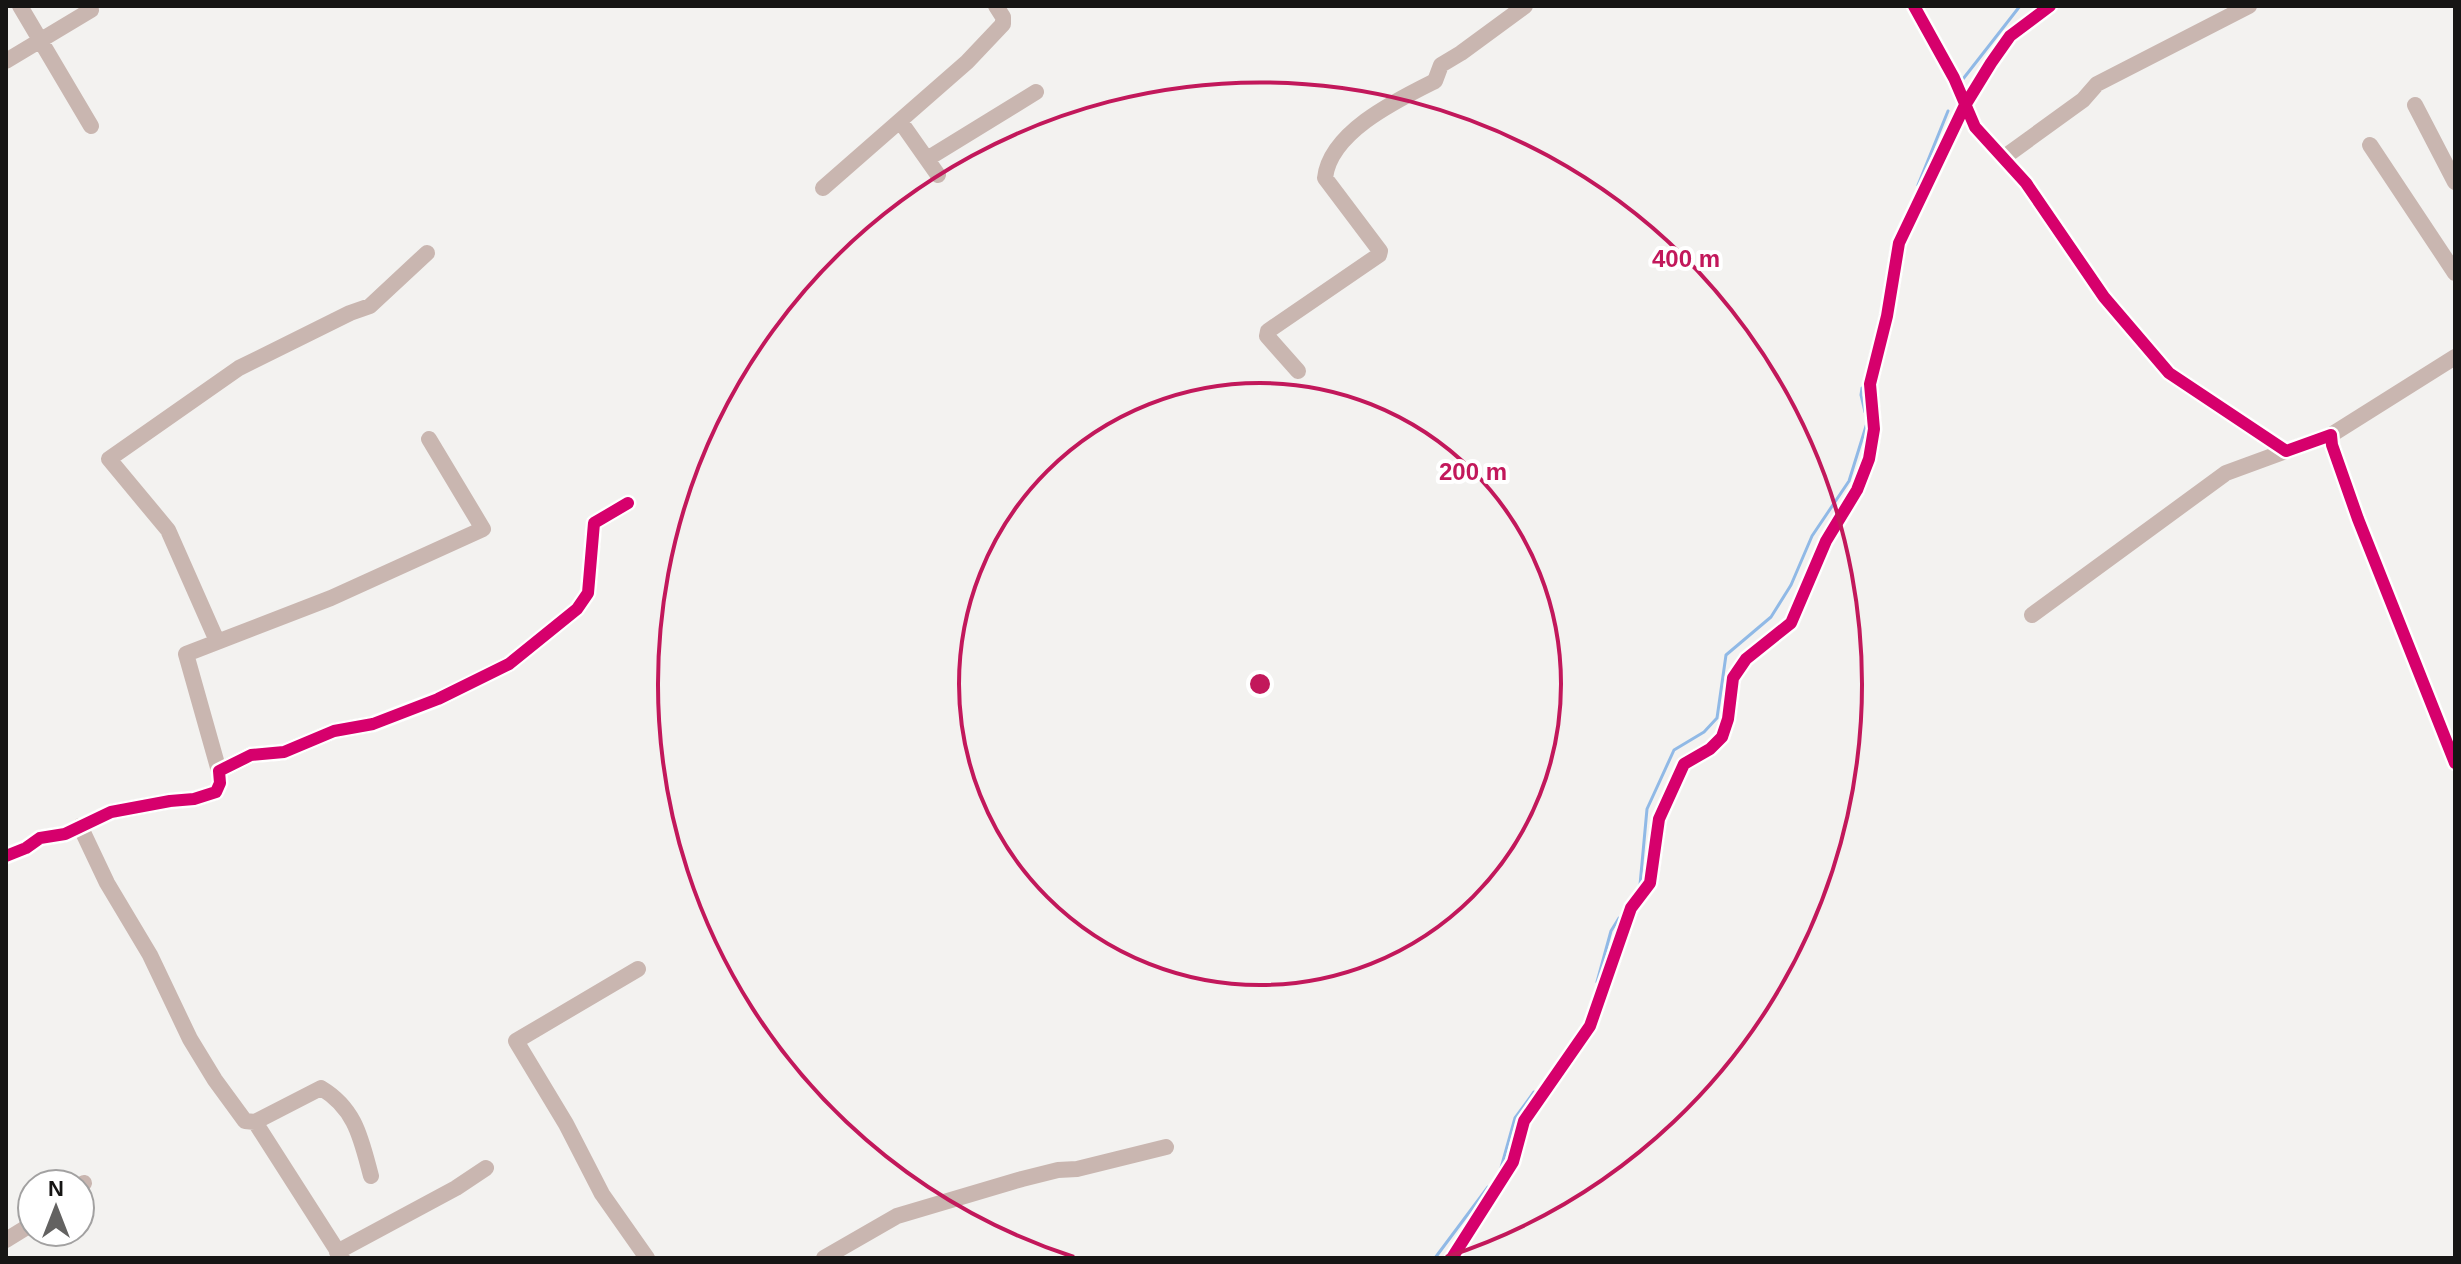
<svg xmlns="http://www.w3.org/2000/svg" width="2461" height="1264" viewBox="0 0 2461 1264" font-family="Arial,sans-serif">
<style>
.lines{fill:none;stroke-linecap:round;stroke-linejoin:round}
.stream{stroke:#90b9e6;stroke-width:3}
.minor{stroke:#c9b6b0;stroke-width:16}
.cycleway-casing{stroke:#fff;stroke-width:17}
.cycleway{stroke:#d6006c;stroke-width:12}
.ring{fill:none;stroke:#c2185b;stroke-width:4}
.centre{fill:#c2185b;stroke:#fff;stroke-width:4}
.ring-label{font-size:24px;text-anchor:middle;font-weight:bold;fill:#c2185b;stroke:#fff;stroke-width:8;stroke-linejoin:round;paint-order:stroke}
</style>
<rect width="100%" height="100%" fill="#f3f2f0"/>
<g class="lines">
<!-- stream -->
<path class="stream" d="M1963,79L2020,6
M1918,185L1948,111
M1862,388L1861,395L1865,412
M1640,885L1647,809L1674,750L1704,732L1717,718L1726,655L1771,617L1791,585L1812,536L1849,481L1867,423
M1597,982L1611,931L1619,918
M1501,1168L1515,1118L1534,1092
M1435,1258L1488,1187"/>
<!-- minor -->
<path class="minor" d="M20,6L91,126
M1914,6L1954,78L1975,127L2026,183L2104,297L2169,373L2286,451L2331,435L2332,445L2358,519L2455,763
M6,61L91,10
M2415,105L2455,182
M900,121L938,175
M2370,145L2455,273
M2003,158L2083,100L2097,84L2249,6
M927,159L1036,92
M823,188L967,62L1003,24V17L996,6
M1298,371L1267,336L1268,331L1379,255L1380,251L1325,178C1330,132 1397,100 1435,81L1441,65L1461,53L1525,6
M2331,435L2455,357
M2032,615L2226,473L2286,451
M217,641L168,530L109,459L239,368L350,313L370,306L427,253
M219,771L186,654L331,598L483,529L429,439
M80,826L107,883L150,955L190,1039L215,1080L245,1121L255,1122L321,1088C356,1109 361,1139 371,1176
M6,856L26,848L40,838L65,834L111,812L170,801L194,799L216,792L220,783L219,771L251,755L284,752L334,731L373,724L438,699L509,664L577,609L588,593L594,523L628,503
M638,969L516,1041L566,1124L602,1194L647,1258
M255,1122L342,1258
M80,1186L84,1183
M6,1240L32,1224
M337,1252L456,1188L486,1168
M824,1258L897,1216L1022,1179L1058,1170L1077,1169L1166,1147
M1452,1258L1513,1162L1524,1121L1590,1026L1631,908L1650,883L1659,819L1684,764L1710,749L1722,737L1728,719L1733,678L1746,659L1791,623L1826,541L1857,490L1869,459L1874,429L1870,384L1887,316L1899,243L1964,107L1991,63L2010,36L2050,6"/>
<!-- cycleway casing -->
<g class="cycleway-casing">
<path id="cycleway" d="M1914,6L1954,78L1975,127L2026,183L2104,297L2169,373L2286,451L2331,435L2332,445L2358,519L2455,763
M6,856L26,848L40,838L65,834L111,812L170,801L194,799L216,792L220,783L219,771L251,755L284,752L334,731L373,724L438,699L509,664L577,609L588,593L594,523L628,503
M1452,1258L1513,1162L1524,1121L1590,1026L1631,908L1650,883L1659,819L1684,764L1710,749L1722,737L1728,719L1733,678L1746,659L1791,623L1826,541L1857,490L1869,459L1874,429L1870,384L1887,316L1899,243L1964,107L1991,63L2010,36L2050,6"/>
</g>
<!-- cycleway -->
<use href="#cycleway" class="cycleway"/>
</g>
<!-- distance rings -->
<g class="ring">
<circle cx="1260" cy="684" r="301"/>
<path d="M1074 1257A602 602 0 1 1 1446 1257"/>
</g>
<circle cx="1260" cy="684" r="12" class="centre"/>
<g class="ring-label">
<text x="1686" y="267">400 m</text>
<text x="1473" y="480">200 m</text>
</g>
<!-- border -->
<rect width="2461" height="1264" fill="none" stroke="#161514" stroke-width="16"/>
<!-- north arrow -->
<g transform="translate(56 1208)"><circle r="38" fill="#ffffff" stroke="#a2a1a1" stroke-width="2"/>
<path d="M0-6L14 30L0 20L-14 30Z" fill="#636261"/>
<text y="-12" font-size="22" font-weight="bold" text-anchor="middle" fill="#161514">N</text>
</g>
</svg>
